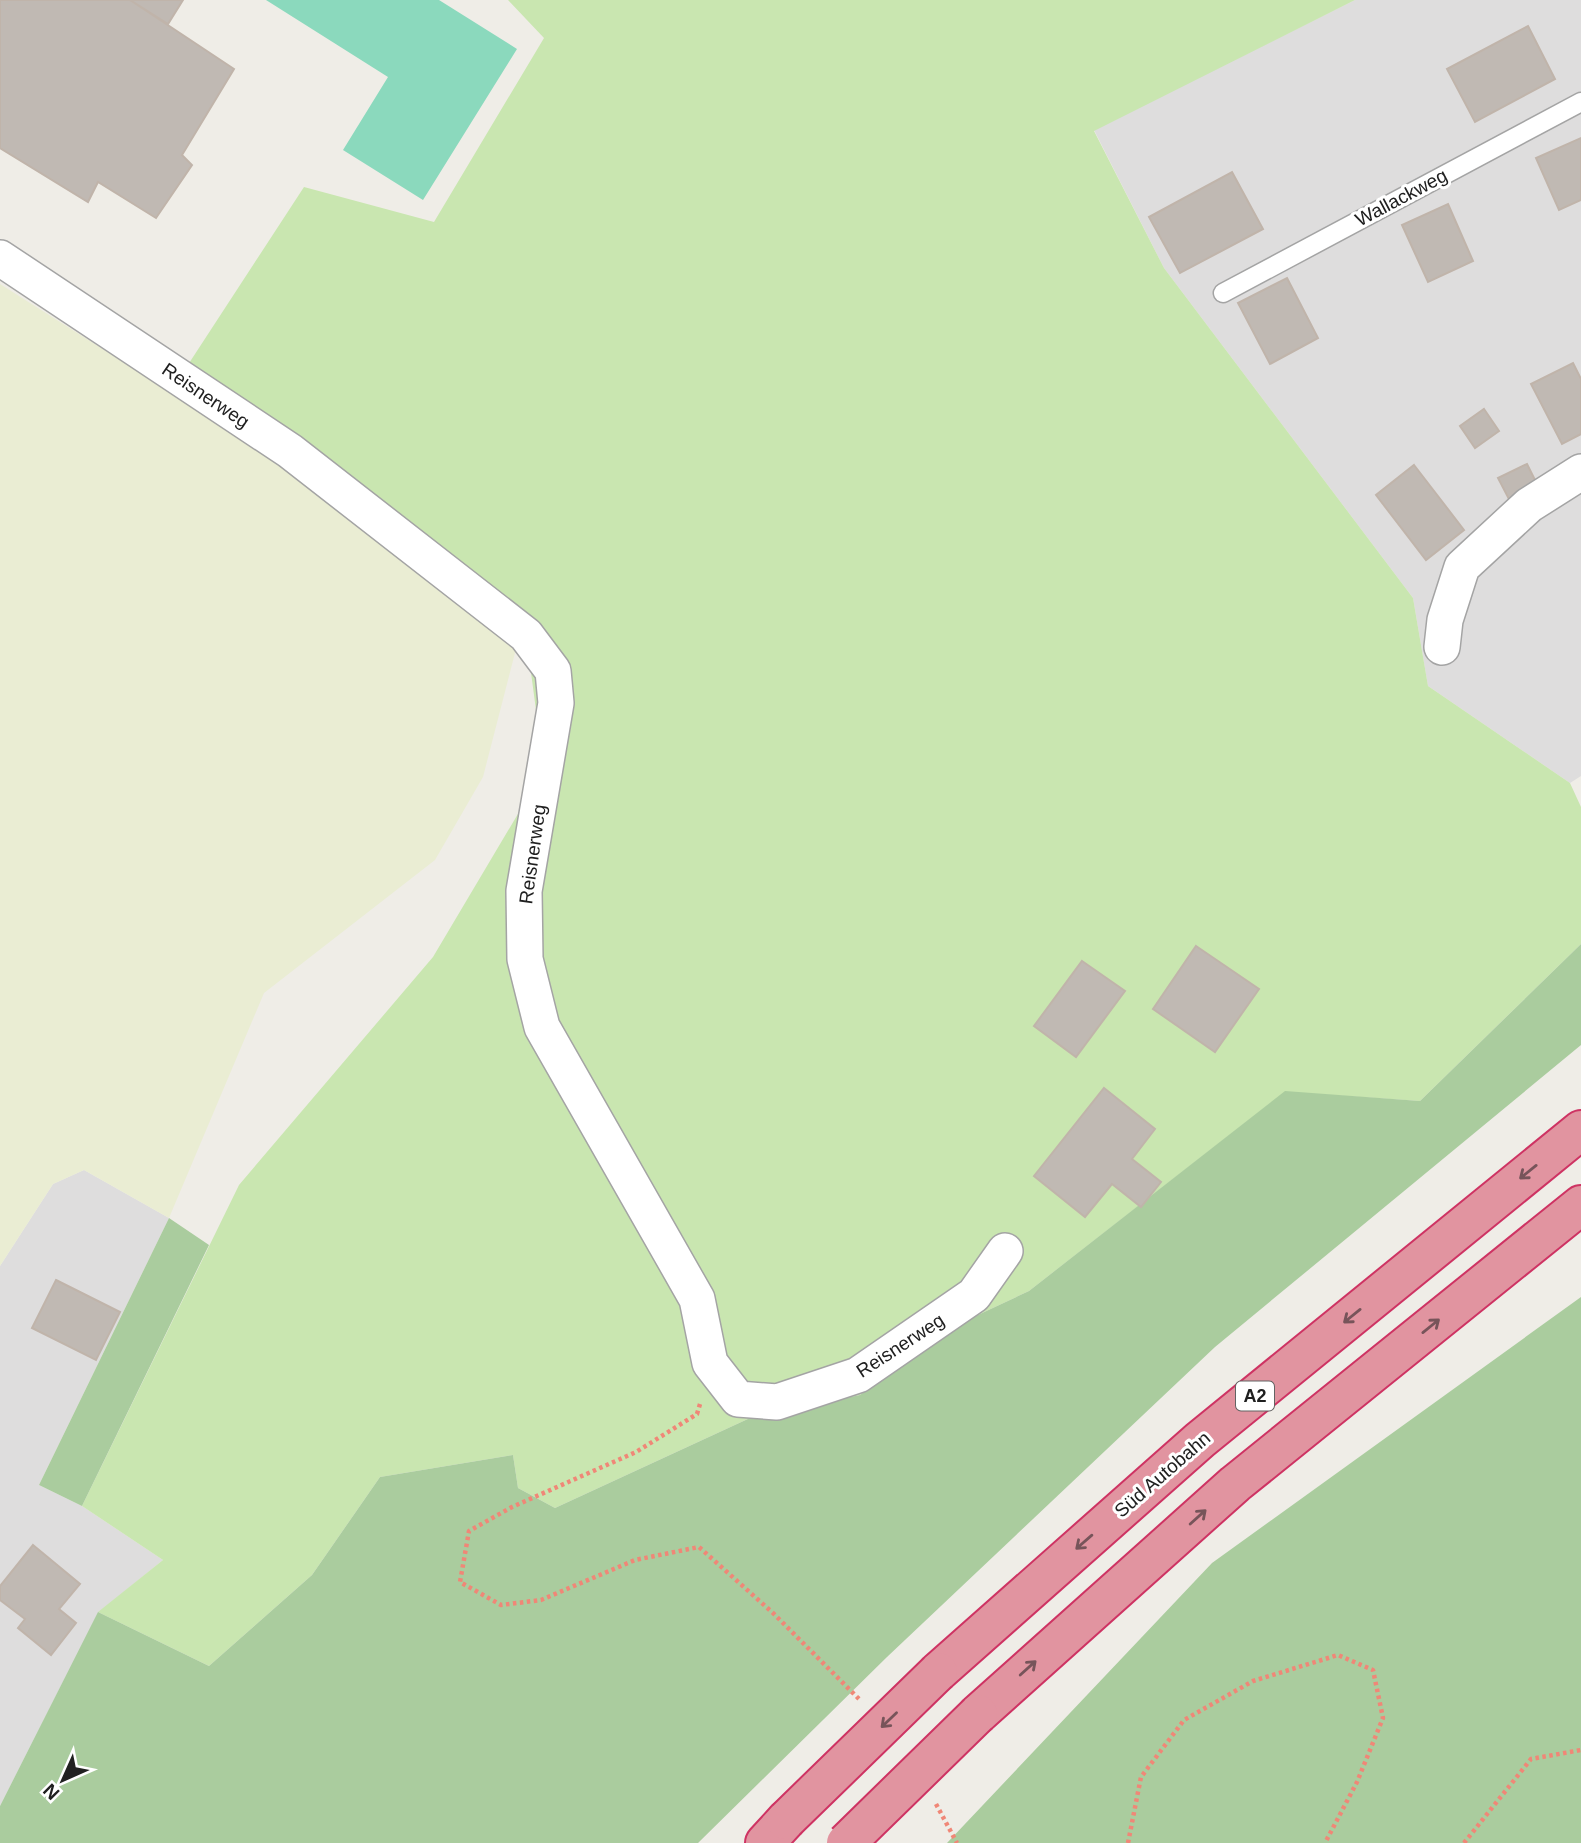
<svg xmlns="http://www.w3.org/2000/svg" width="1581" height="1843" viewBox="0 0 1581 1843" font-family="Arial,sans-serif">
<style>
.residential{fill:#dedddd}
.farmland{fill:#eaedd3}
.grass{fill:#c9e6b0}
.forest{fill:#aacc9e}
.pitch{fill:#8bd9bd}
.building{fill:#c0b9b3;stroke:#c0b4aa;stroke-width:2}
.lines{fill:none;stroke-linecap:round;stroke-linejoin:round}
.service-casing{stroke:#a4a4a4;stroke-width:21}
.minor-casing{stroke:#a4a4a4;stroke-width:38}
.motorway-casing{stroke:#ce3363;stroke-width:42}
.path{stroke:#f08777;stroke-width:4.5;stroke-dasharray:3.5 3.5;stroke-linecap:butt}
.service{stroke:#fff;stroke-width:18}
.minor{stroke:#fff;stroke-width:35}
.motorway{stroke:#e194a0;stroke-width:38}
.motorway-bridge-casing{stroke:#ce3363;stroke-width:42;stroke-linecap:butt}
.motorway-bridge{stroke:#e194a0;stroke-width:38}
.oneway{stroke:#77545a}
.labels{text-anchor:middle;stroke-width:6;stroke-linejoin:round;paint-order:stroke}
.shield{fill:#fff;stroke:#636363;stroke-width:2}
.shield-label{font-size:18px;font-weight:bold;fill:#202020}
.street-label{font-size:19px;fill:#202020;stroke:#fff}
</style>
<rect width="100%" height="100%" fill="#efede7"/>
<!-- residential -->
<path class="residential" d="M1355,0H1581V776L1570,783L1428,686L1413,598L1164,268L1094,130Z
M84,1170L169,1218L39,1485L82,1506L163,1560L98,1613L0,1806V1266L53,1184Z"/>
<!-- farmland -->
<path class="farmland" d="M0,284L283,463L516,649L483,777L435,860L264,993L169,1218L84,1170L53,1184L0,1266Z"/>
<!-- grass -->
<path class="grass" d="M508,0H1355L1094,131L1164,268L1413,598L1428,686L1570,783L1581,807V944L1420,1101L1285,1092L1029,1291L950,1328L860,1395L750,1418L555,1508L518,1488L513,1455L380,1477L312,1575L209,1666L98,1612L163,1560L82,1506L239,1185L433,957L544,770L526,635L180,377L304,187L434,222L544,38Z"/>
<!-- forest -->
<path class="forest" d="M1581,944V1045L1215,1347L887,1657L698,1843H0V1806L98,1612L209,1666L312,1575L380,1477L513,1455L518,1488L555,1508L750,1418L860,1395L950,1328L1029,1291L1285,1091L1420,1101Z
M169,1218L209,1245L82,1506L39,1485Z
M1581,1297V1843H947L1212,1563Z"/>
<!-- pitch -->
<path class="pitch" d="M266,0H439L517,49L423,200L343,150L388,77Z"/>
<!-- building -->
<path class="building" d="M0,0H130L234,69L182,155L192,165L156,218L98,182L88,202L0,148Z
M130,0H183L168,24Z
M1528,26L1555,79L1475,122L1447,69Z
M1581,138V200L1559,210L1536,158Z
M1232,172L1263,229L1180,273L1149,217Z
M1448,204L1473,261L1428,282L1402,225Z
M1287,278L1318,338L1270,364L1238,303Z
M1573,363L1581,379V434L1562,444L1531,384Z
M1484,409L1499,431L1475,448L1460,426Z
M1527,464L1539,488L1511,503L1498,478Z
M1414,465L1464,530L1426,560L1376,495Z
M1196,946L1259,989L1215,1052L1153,1009Z
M1082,961L1125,991L1076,1057L1034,1026Z
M1104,1088L1155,1129L1132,1159L1161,1182L1141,1207L1112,1184L1085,1217L1034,1176Z
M56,1280L120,1312L96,1360L32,1328Z
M33,1545L80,1584L59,1609L76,1623L51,1655L18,1628L25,1619L0,1600V1586Z"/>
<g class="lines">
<!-- service casing -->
<g class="service-casing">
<path id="service" d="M1223,293L1581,102"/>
</g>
<!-- minor casing -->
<g class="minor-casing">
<path id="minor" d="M0,258L290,451L526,635L553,671L556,703L524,891L525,959L542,1027L697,1299L710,1363L738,1399L777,1402L858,1375L974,1295L1005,1251
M1442,647L1445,620L1462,567L1529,505L1581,472"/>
</g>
<!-- motorway casing -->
<g class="motorway-casing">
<path id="motorway" d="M938,1672L1200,1440L1581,1130
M978,1714L1235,1484L1581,1205
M765,1843L786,1820"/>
</g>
<!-- path -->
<path class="path" d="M700,1404L697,1414L636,1452L512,1507L469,1531L460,1582L501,1605L541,1600L635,1560L699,1547L773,1613L859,1699
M936,1804L957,1843
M1128,1843L1141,1777L1184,1720L1253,1681L1338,1655L1373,1670L1383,1718L1357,1782L1325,1843
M1464,1843L1531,1759L1581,1750"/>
<!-- service -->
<use href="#service" class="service"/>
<!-- minor -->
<use href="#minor" class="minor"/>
<!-- motorway -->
<use href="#motorway" class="motorway"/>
<!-- motorway-bridge casing -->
<g class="motorway-bridge-casing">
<path id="motorway-bridge" d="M786,1820L938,1672
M846,1843L978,1714"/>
</g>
<!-- motorway-bridge -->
<use href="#motorway-bridge" class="motorway-bridge"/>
</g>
<!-- one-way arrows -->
<defs><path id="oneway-shaft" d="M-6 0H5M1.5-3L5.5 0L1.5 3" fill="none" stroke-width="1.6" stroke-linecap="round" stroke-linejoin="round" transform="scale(1.75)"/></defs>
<g class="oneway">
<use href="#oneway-shaft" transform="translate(1528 1172) rotate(141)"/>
<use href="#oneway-shaft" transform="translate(1352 1316) rotate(141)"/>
<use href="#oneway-shaft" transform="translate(1431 1326) rotate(-39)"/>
<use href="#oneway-shaft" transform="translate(1198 1517) rotate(-42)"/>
<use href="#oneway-shaft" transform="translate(1084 1542) rotate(139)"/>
<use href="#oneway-shaft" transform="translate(1028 1668) rotate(-42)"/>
<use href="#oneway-shaft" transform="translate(889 1720) rotate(136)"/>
</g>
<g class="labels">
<!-- shield labels -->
<rect class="shield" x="1236" y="1381.5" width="38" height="29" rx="5"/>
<g class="shield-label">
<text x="1255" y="1402">A2</text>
</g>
<!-- street labels -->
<g class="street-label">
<text transform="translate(1401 197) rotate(-28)" y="7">Wallackweg</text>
<text transform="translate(206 395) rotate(34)" y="7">Reisnerweg</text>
<text transform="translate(532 854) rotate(-82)" y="7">Reisnerweg</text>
<text transform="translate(900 1345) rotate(-33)" y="7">Reisnerweg</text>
<text transform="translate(1162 1474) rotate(-41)" y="7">Süd Autobahn</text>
</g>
</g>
<!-- north arrow -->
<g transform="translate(63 1780) rotate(225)" stroke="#ffffff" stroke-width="5" paint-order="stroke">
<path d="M0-5L12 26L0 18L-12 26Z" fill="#202020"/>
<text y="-10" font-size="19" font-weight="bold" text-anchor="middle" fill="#202020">N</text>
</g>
</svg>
